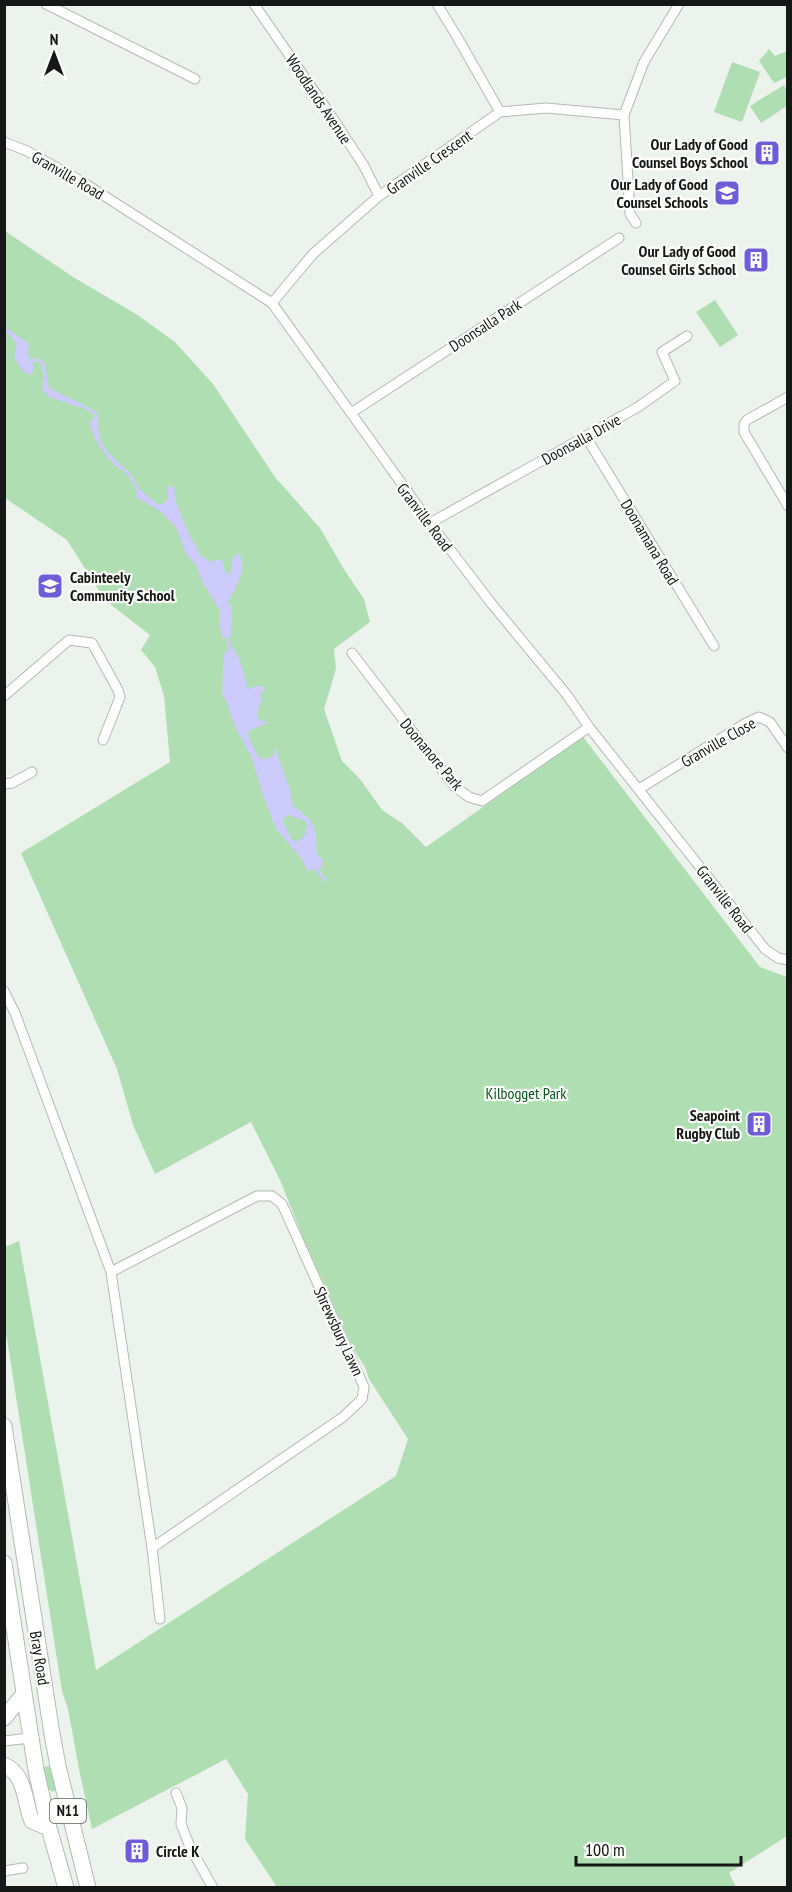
<svg xmlns="http://www.w3.org/2000/svg" width="792" height="1892" viewBox="0 0 792 1892" font-family="'PT Sans Narrow',sans-serif">
<style>
.green{fill:#aedeb1}
.water{fill:#cccbfb;fill-rule:evenodd}
.lines{fill:none;stroke-linecap:round;stroke-linejoin:round}
.stream{stroke:#cccbfb;stroke-width:3}
.minor-casing{stroke:#b3bab3;stroke-width:11}
.trunk-casing{stroke:#b3bab3;stroke-width:17}
.minor{stroke:#fff;stroke-width:9}
.trunk{stroke:#fff;stroke-width:15}
.labels{text-anchor:middle;stroke-width:4.5;stroke-linejoin:round;paint-order:stroke}
.shield{fill:#fcfffc;stroke:#5a5d5b;stroke-width:1.5}
.shield-label{font-size:15px;font-weight:bold;fill:#151816}
.street-label{font-size:16px;fill:#151816;stroke:#fcfffc}
.poi-label{font-size:16px;font-weight:bold;fill:#151816;stroke:#fcfffc;text-anchor:end}
.park-label{font-size:16px;fill:#085419;stroke:#fcfffc}
</style>
<rect width="100%" height="100%" fill="#ecf3ec"/>
<!-- green -->
<path class="green" d="M769,49L775,56L787,51V77L774,83L759,61Z
M732,62L760,72L742,122L714,112Z
M784,85L787,91V106L761,123L750,106Z
M5,231L73,277L136,314L175,342L213,384L275,477L320,528L345,571L364,599L370,622L334,649L336,669L324,709L342,761L360,779L382,810L402,823L426,847L583,737L760,967L787,977V1836L729,1873L736,1887H277L245,1839L248,1794L226,1759L92,1829L79,1769L68,1709L62,1691L5,1326V1247L19,1241L96,1670L396,1476L408,1439L369,1379L365,1367L354,1350L304,1240L280,1180L251,1122L155,1174L133,1125L117,1069L21,853L170,762L164,696L155,667L141,650L150,635L105,600L67,540L5,498Z
M715,300L738,335L720,347L696,312Z
M54,1765L57,1789L53,1792L47,1788L43,1767Z"/>
<!-- water -->
<path class="water" d="M4,326L29,344L28,356L34,366L33,372L29,375C17,368 12,357 17,344L5,329Z
M40,362H43L45,364L49,388L84,405L79,407L49,397L42,389L44,374Z
M95,414L98,416C98,446 103,446 123,467L115,466L99,446L89,424L94,418Z
M170,485L174,488L177,505L189,534L201,556L211,562L220,559L223,562L225,572L230,574L233,558L237,554L239,553C248,569 235,590 227,603L231,605C233,615 230,625 231,636L223,638L219,626V609L201,580L196,565L187,555L176,527L165,517L162,512L136,497L137,489L141,490L157,504H162L168,500V488Z
M233,648L240,660L248,689L261,685L265,688L260,696L262,700L257,713V718L268,723L250,730L248,735L258,757L266,759L273,756L276,746C278,765 293,787 292,805C315,822 316,825 317,854L323,860L321,868L315,870H307L302,859L276,829L263,795L251,756L235,727L228,705L222,693L224,655L227,650ZM290,815L305,821L307,825L304,837L297,841L292,840L283,822L285,817Z"/>
<g class="lines">
<!-- stream -->
<path class="stream" d="M28,362L36,360L41,361L43,364
M81,405L96,414V416
M119,466L129,474L139,491
M226,633L231,653
M315,868L325,880"/>
<!-- minor casing -->
<g class="minor-casing">
<path id="minor" d="M46,4L195,79
M254,4L330,114L364,166L379,196
M437,4L456,35L500,112
M4,142L27,151L81,181L272,303L430,523L491,603L567,695L589,727L765,949L778,958L788,960
M636,223L630,214L624,115L644,62L679,4
M272,303L313,254L379,196L500,112L546,108L624,115
M788,397L747,420L744,424V432L788,506
M351,413L619,238
M586,437L714,646
M430,523L638,407L675,381L662,352L687,336
M352,653L455,787L469,797L482,801L589,727
M4,696L69,640L92,643L118,690L120,697L103,740
M4,784L12,783L32,772
M639,789L746,723L759,717L770,722L788,748
M4,991L15,1013L111,1272L152,1548L160,1619
M111,1272L257,1196H272L282,1204L364,1387L362,1399L343,1417L152,1548
M4,1741L30,1738
M176,1793L182,1808L181,1824L190,1847L213,1888
M4,1871L23,1868"/>
</g>
<!-- trunk casing -->
<g class="trunk-casing">
<path id="trunk" d="M4,1426L52,1734L58,1766L88,1888
M4,1563L36,1770L49,1828L66,1888
M4,1718L24,1694
M4,1765C26,1774 24,1802 32,1821L49,1828"/>
</g>
<!-- minor -->
<use href="#minor" class="minor"/>
<!-- trunk -->
<use href="#trunk" class="trunk"/>
</g>
<!-- icons -->
<defs>
<g id="building-square" transform="scale(1.35)"><rect x="-9" y="-9" width="18" height="18" rx="4" fill="#6f5cd7" stroke="#fcfffc"/><path d="M-4-6H4V6H1V3H-1V6H-4ZM-2.5-4.3h1.7v1.8h-1.7ZM.8-4.3h1.7v1.8H.8ZM-2.5-1h1.7V.8h-1.7ZM.8-1h1.7V.8H.8Z" fill="#fff"/></g>
<g id="school-square" transform="scale(1.35)"><rect x="-9" y="-9" width="18" height="18" rx="4" fill="#6f5cd7" stroke="#fcfffc"/><path d="M0-5L7-2L0 1L-7-2ZM-4 1L0 2.5L4 1V4Q0 6-4 4Z" fill="#fff"/></g>
</defs>
<g fill-rule="evenodd">
<use href="#building-square" x="767" y="153"/>
<use href="#school-square" x="727" y="193"/>
<use href="#building-square" x="756" y="260"/>
<use href="#school-square" x="50" y="586"/>
<use href="#building-square" x="759" y="1124"/>
<use href="#building-square" x="137" y="1851"/>
</g>
<g class="labels">
<!-- shield labels -->
<rect class="shield" x="50" y="1799" width="36" height="24" rx="4.5"/>
<g class="shield-label">
<text x="68" y="1816">N11</text>
</g>
<!-- street labels -->
<g class="street-label">
<text transform="translate(319 99) rotate(56)" y="6">Woodlands Avenue</text>
<text transform="translate(429 162) rotate(-35)" y="6">Granville Crescent</text>
<text transform="translate(68 175) rotate(30)" y="6">Granville Road</text>
<text transform="translate(485 325) rotate(-33)" y="6">Doonsalla Park</text>
<text transform="translate(581 439) rotate(-29)" y="6">Doonsalla Drive</text>
<text transform="translate(425 517) rotate(53)" y="6">Granville Road</text>
<text transform="translate(650 542) rotate(59)" y="6">Doonamana Road</text>
<text transform="translate(718 742) rotate(-30)" y="6">Granville Close</text>
<text transform="translate(432 754) rotate(50)" y="6">Doonanore Park</text>
<text transform="translate(725 899) rotate(52)" y="6">Granville Road</text>
<text transform="translate(339 1331) rotate(65)" y="6">Shrewsbury Lawn</text>
<text transform="translate(40 1658) rotate(81)" y="6">Bray Road</text>
</g>
<!-- poi labels -->
<g class="poi-label">
<text x="748" y="150">Our Lady of Good<tspan x="748" dy="18">Counsel Boys School</tspan></text>
<text x="708" y="190">Our Lady of Good<tspan x="708" dy="18">Counsel Schools</tspan></text>
<text x="736" y="257">Our Lady of Good<tspan x="736" dy="18">Counsel Girls School</tspan></text>
<text x="70" y="583" text-anchor="start">Cabinteely<tspan x="70" dy="18">Community School</tspan></text>
<text x="740" y="1121">Seapoint<tspan x="740" dy="18">Rugby Club</tspan></text>
<text x="156" y="1857" text-anchor="start">Circle K</text>
</g>
<!-- park labels -->
<g class="park-label">
<text x="526" y="1099">Kilbogget Park</text>
</g>
</g>
<!-- border -->
<rect width="792" height="1892" fill="none" stroke="#151816" stroke-width="12"/>
<!-- north arrow -->
<g transform="translate(54 54)" stroke="#fcfffc" stroke-width="4.5" paint-order="stroke">
<path d="M0-4.5L10 22L0 15L-10 22Z" fill="#151816"/>
<text y="-9" font-size="16" font-weight="bold" text-anchor="middle" fill="#151816">N</text>
</g>
<!-- scale -->
<path d="M576 1856v9h165v-9" fill="none" stroke="#151816" stroke-width="3"/>
<text x="585" y="1856" font-size="18" fill="#151816" stroke="#fcfffc" stroke-width="4.5" paint-order="stroke">100 m</text>
</svg>
